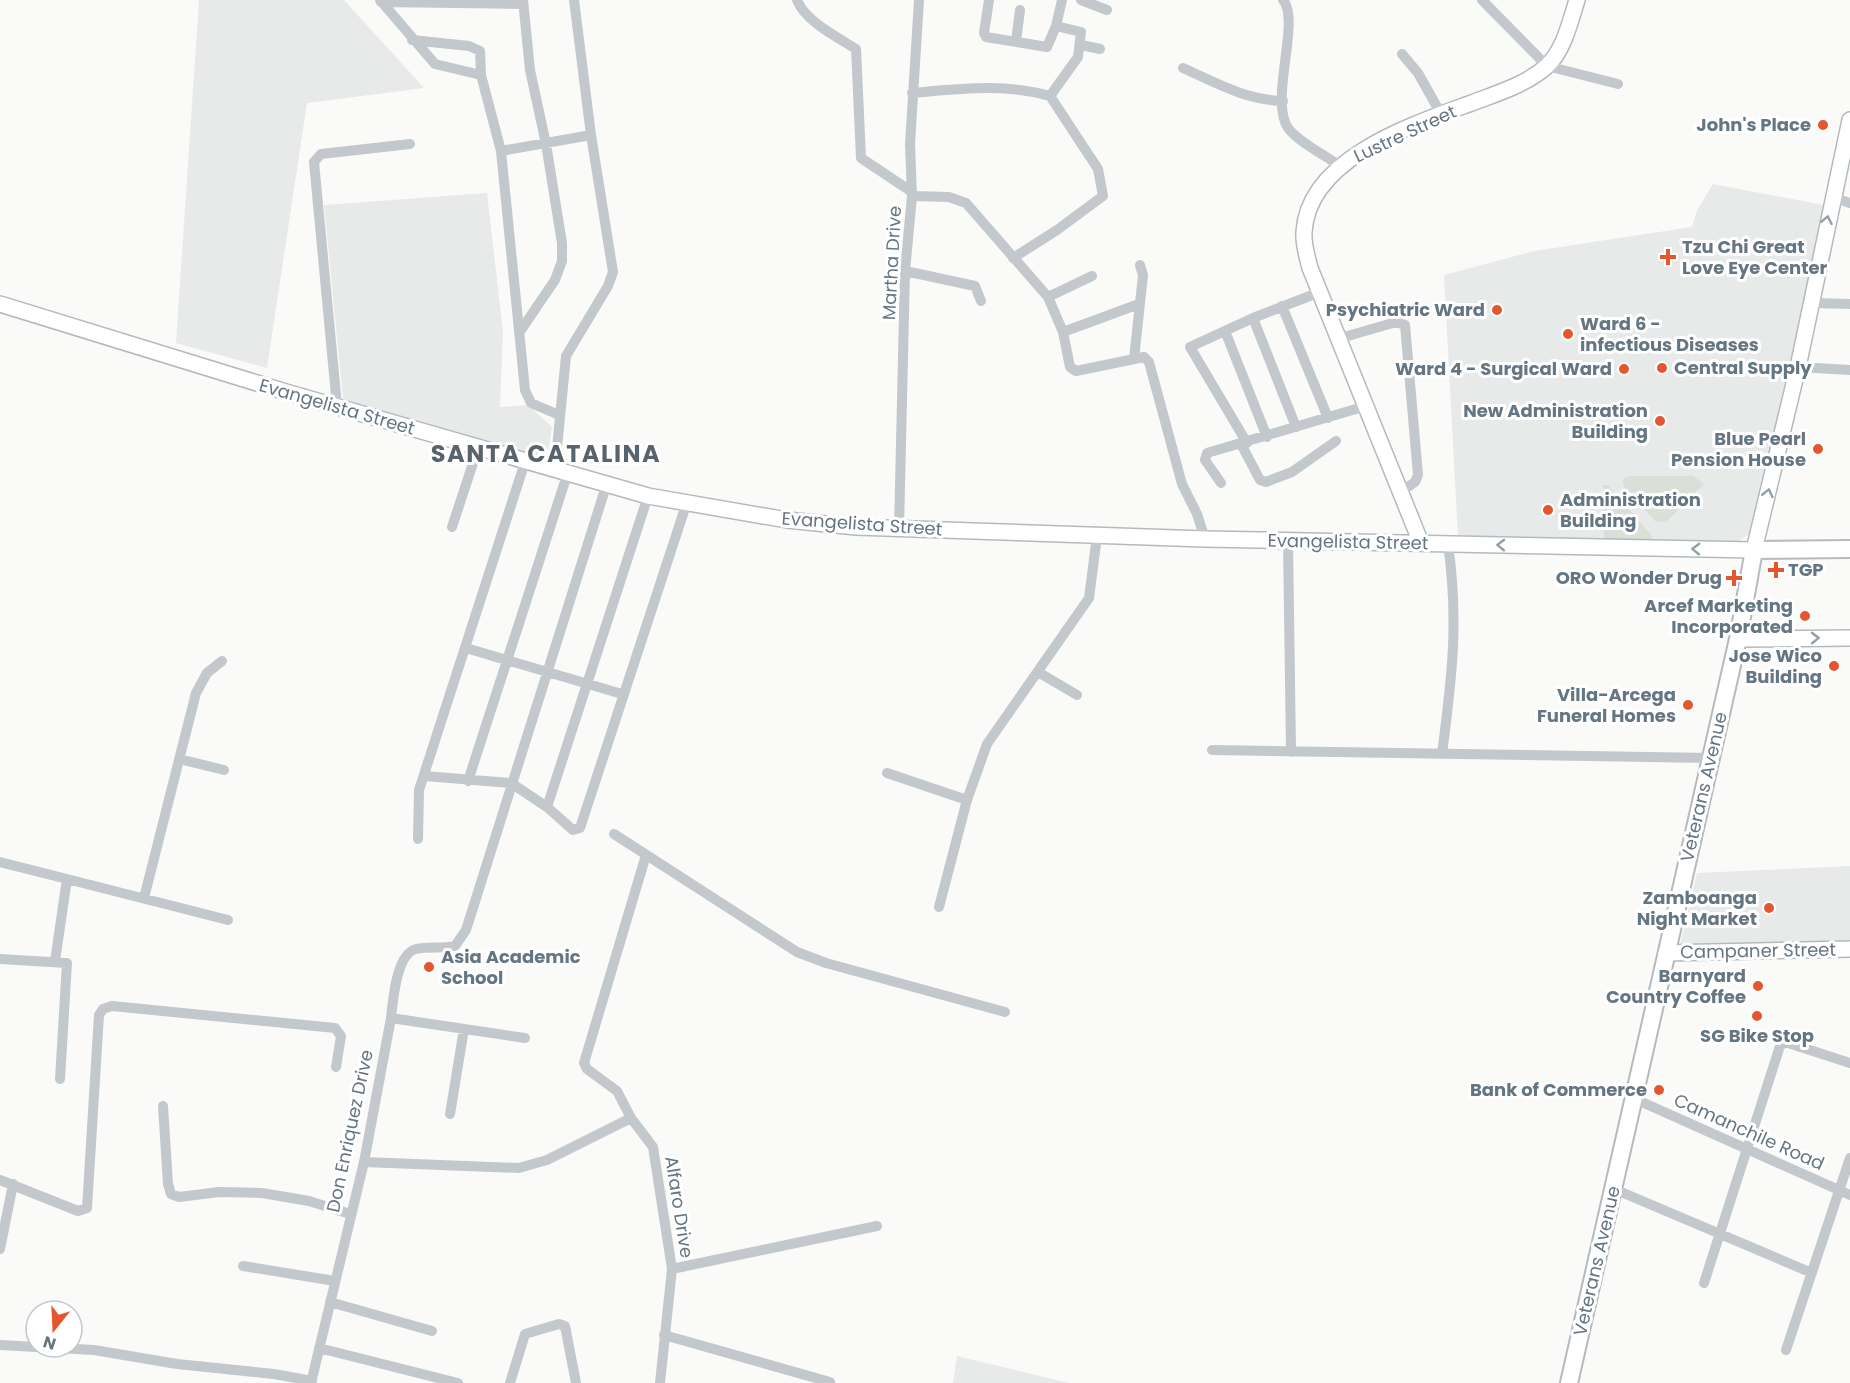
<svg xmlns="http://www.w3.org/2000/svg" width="1850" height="1383" viewBox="0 0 1850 1383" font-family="Poppins,sans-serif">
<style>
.built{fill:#e8e9e9}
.green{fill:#dadfd7}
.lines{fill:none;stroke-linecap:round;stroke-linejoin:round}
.secondary-casing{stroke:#b3babf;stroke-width:18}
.primary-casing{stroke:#b5babe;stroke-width:20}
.street{stroke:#c3c8cc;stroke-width:10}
.secondary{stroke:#fff;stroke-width:15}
.primary{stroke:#fff;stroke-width:16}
.oneway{stroke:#939fa8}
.poi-dot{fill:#e4572e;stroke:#fff;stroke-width:2}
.labels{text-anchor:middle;stroke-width:6;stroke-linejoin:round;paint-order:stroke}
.poi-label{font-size:18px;font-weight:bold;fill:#657683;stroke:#fff;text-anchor:end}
.street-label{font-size:18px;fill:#657683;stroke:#fff}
.district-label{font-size:24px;font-weight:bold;letter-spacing:1.5px;fill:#57646e;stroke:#fff}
</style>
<rect width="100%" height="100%" fill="#fafaf8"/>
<!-- built -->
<path class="built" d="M199,0H344L424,88L307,103L267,368L176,343Z
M1713,184L1824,205L1808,294L1750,533L1738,542L1458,537L1444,275L1534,251L1692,227L1697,210Z
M487,193L503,332L500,407L528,405L552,427L547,461L343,399L324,205Z
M1850,866V943L1680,945L1697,873Z
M957,1356L1069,1383H953Z"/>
<!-- green -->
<path class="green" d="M1628,476H1693L1704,484L1666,522H1656L1623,485V479Z
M1603,485H1608L1652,536V541L1604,539Z"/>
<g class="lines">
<!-- secondary casing -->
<g class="secondary-casing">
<path id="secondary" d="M0,304L286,392L648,496L787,520L856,527L1205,539L1754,550L1798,367L1850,120
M1421,543L1310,268C1307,256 1303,244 1304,232C1308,159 1411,125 1469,104C1495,94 1526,85 1547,66C1564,50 1570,22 1577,0
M1738,639L1850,638
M1666,953L1850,949"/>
</g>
<!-- primary casing -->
<g class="primary-casing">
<path id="primary" d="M1569,1383L1738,639L1754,550L1850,549"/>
</g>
<!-- street -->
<path class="street" d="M380,0L435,64L481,75
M797,0C805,21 837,37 856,49L861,158L912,192
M989,0L984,33L986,37L1047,47L1056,26
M1081,0L1107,10
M1283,0C1301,20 1269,100 1288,128C1297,141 1326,156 1340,166
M1482,0L1547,66L1618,84
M381,2L523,4
M412,40L469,46L480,51L481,75L501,151L525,390L531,403L559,415
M1016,41L1020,10
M1081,45L1100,49
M1402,54L1418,73L1441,114
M1183,68C1216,83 1246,100 1283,101
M912,93C959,89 1004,83 1050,96
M501,151L591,135
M912,196L949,197L966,203L1048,297L1063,332
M1832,197L1850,203
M1013,258L1057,230L1103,196L1098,169L1050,96L1078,57L1081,32L1056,26L1062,0
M905,271L975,286L981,301
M1048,297L1092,276
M1812,303L1850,304
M1139,304L1063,332L1070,367L1076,371L1144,357L1149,362L1182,484L1197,514L1205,539
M1282,306L1328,418
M1253,318L1296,427
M521,330L555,280L562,261V243L546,144L530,70L523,0
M1225,331L1267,437
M1341,338L1396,322L1405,325L1418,475L1415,482L1402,491
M1134,359L1143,275L1140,265
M1798,367L1850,370
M337,406L314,162L321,154L410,144
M1247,443L1190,347L1253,318L1320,292
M1241,444L1260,480L1266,482L1292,472L1336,441
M555,468L566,356L608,286L613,272L591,135L574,0
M1221,483L1205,460L1207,453L1366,406
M452,527L478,448
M899,529L905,271L912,196L910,144L919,0
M1288,540L1291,752
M466,648L622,694
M1038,672L1077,695
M1212,750L1711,758
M1442,754C1452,677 1459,621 1448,544
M179,759L224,770
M887,773L967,800
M425,776L511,783L547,807L573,830L580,828L687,502
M468,781L568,472
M547,807L648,496
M614,834L797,952L826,963L1005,1012
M418,839L419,790L526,459
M646,855L584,1063L587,1069L617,1091L631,1118L653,1147L672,1269L660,1383
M0,862L67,879
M144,898L196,693L207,673L222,661
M939,907L967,800L987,744L1089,598L1097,536
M0,959L67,963L60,1079
M55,961L67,879L228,920
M391,1018C393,1001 396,954 416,949C429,946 442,949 455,946L466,930L607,483
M1635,1099L1850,1195
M163,1106L168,1184L171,1194L179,1197L219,1192L262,1193L309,1201L350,1214
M450,1114L464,1029
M364,1162L519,1168L547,1160L631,1118
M0,1180L78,1211L87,1208L99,1015L103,1009L112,1006L335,1028L341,1036L336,1067
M1614,1189L1812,1273
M0,1249L13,1184
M243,1266L335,1281
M672,1269L877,1226
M1704,1283L1780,1046L1785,1042L1850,1063
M330,1302L432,1331
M664,1335L830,1382
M0,1345L36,1347
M40,1347L94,1350L177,1364L274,1374L312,1381
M319,1348L458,1383
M1786,1350L1850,1158
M311,1383L364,1162L391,1018L525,1038
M510,1383L525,1334L559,1324L565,1326L576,1383"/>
<!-- secondary -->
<use href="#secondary" class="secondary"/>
<!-- primary -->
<use href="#primary" class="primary"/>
</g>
<!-- one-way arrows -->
<defs><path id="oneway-chevron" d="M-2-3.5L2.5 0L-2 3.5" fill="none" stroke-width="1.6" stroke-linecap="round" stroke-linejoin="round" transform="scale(1.5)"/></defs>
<g class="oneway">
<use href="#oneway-chevron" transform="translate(1827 220) rotate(-79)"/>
<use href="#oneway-chevron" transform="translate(1768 493) rotate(-77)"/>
<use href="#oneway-chevron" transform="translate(1501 545) rotate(-179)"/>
<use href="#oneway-chevron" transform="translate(1696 549) rotate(-179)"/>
<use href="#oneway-chevron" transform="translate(1815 638) rotate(-1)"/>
</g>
<!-- markers -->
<g class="poi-dot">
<circle cx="1823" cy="125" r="6"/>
<path d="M1665 248h6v6h6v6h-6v6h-6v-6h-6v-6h6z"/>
<circle cx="1497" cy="310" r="6"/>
<circle cx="1568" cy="334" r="6"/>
<circle cx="1662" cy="368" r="6"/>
<circle cx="1624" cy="369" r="6"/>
<circle cx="1660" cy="421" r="6"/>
<circle cx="1818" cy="449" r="6"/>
<circle cx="1548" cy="510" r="6"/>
<path d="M1773 561h6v6h6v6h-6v6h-6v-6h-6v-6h6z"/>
<path d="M1731 569h6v6h6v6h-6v6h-6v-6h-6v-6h6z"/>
<circle cx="1805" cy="616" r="6"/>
<circle cx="1834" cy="666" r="6"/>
<circle cx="1688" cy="705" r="6"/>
<circle cx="1769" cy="908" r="6"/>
<circle cx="429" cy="967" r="6"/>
<circle cx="1758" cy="986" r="6"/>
<circle cx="1757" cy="1016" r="6"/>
<circle cx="1659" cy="1090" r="6"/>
</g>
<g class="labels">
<!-- poi labels -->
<g class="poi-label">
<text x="1811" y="131">John's Place</text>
<text x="1682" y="253" text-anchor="start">Tzu Chi Great<tspan x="1682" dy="21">Love Eye Center</tspan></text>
<text x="1485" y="316">Psychiatric Ward</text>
<text x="1580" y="330" text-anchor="start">Ward 6 -<tspan x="1580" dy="21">infectious Diseases</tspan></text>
<text x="1674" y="374" text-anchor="start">Central Supply</text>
<text x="1612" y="375">Ward 4 - Surgical Ward</text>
<text x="1648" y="417">New Administration<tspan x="1648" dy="21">Building</tspan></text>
<text x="1806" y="445">Blue Pearl<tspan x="1806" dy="21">Pension House</tspan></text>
<text x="1560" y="506" text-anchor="start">Administration<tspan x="1560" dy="21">Building</tspan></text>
<text x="1788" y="576" text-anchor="start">TGP</text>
<text x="1722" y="584">ORO Wonder Drug</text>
<text x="1793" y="612">Arcef Marketing<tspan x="1793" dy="21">Incorporated</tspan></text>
<text x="1822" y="662">Jose Wico<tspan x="1822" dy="21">Building</tspan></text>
<text x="1676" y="701">Villa-Arcega<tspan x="1676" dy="21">Funeral Homes</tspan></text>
<text x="1757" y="904">Zamboanga<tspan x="1757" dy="21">Night Market</tspan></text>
<text x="441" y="963" text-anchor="start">Asia Academic<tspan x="441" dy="21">School</tspan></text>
<text x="1746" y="982">Barnyard<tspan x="1746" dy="21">Country Coffee</tspan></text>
<text x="1757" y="1042" text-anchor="middle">SG Bike Stop</text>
<text x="1647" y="1096">Bank of Commerce</text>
</g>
<!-- street labels -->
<g class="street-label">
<text transform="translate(1405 134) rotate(-25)" y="6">Lustre Street</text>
<text transform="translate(892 263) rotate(-87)" y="6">Martha Drive</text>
<text transform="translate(337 407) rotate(16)" y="6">Evangelista Street</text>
<text transform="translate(862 524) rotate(4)" y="6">Evangelista Street</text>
<text transform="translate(1348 542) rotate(1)" y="6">Evangelista Street</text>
<text transform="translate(1704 787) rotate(-77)" y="6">Veterans Avenue</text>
<text transform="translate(1758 951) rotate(-1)" y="6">Campaner Street</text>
<text transform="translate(350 1131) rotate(-78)" y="6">Don Enriquez Drive</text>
<text transform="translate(1749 1132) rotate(24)" y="6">Camanchile Road</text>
<text transform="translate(679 1207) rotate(81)" y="6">Alfaro Drive</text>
<text transform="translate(1597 1261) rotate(-77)" y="6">Veterans Avenue</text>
</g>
<!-- district labels -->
<g class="district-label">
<text x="546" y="462">SANTA CATALINA</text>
</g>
</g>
<!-- north arrow -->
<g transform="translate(54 1329) rotate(198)"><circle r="28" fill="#ffffff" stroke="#c1c8cd" stroke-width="1.5"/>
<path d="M0-4.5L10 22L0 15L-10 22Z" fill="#e4572e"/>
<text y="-9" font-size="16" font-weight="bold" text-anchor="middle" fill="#657683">N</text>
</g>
</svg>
